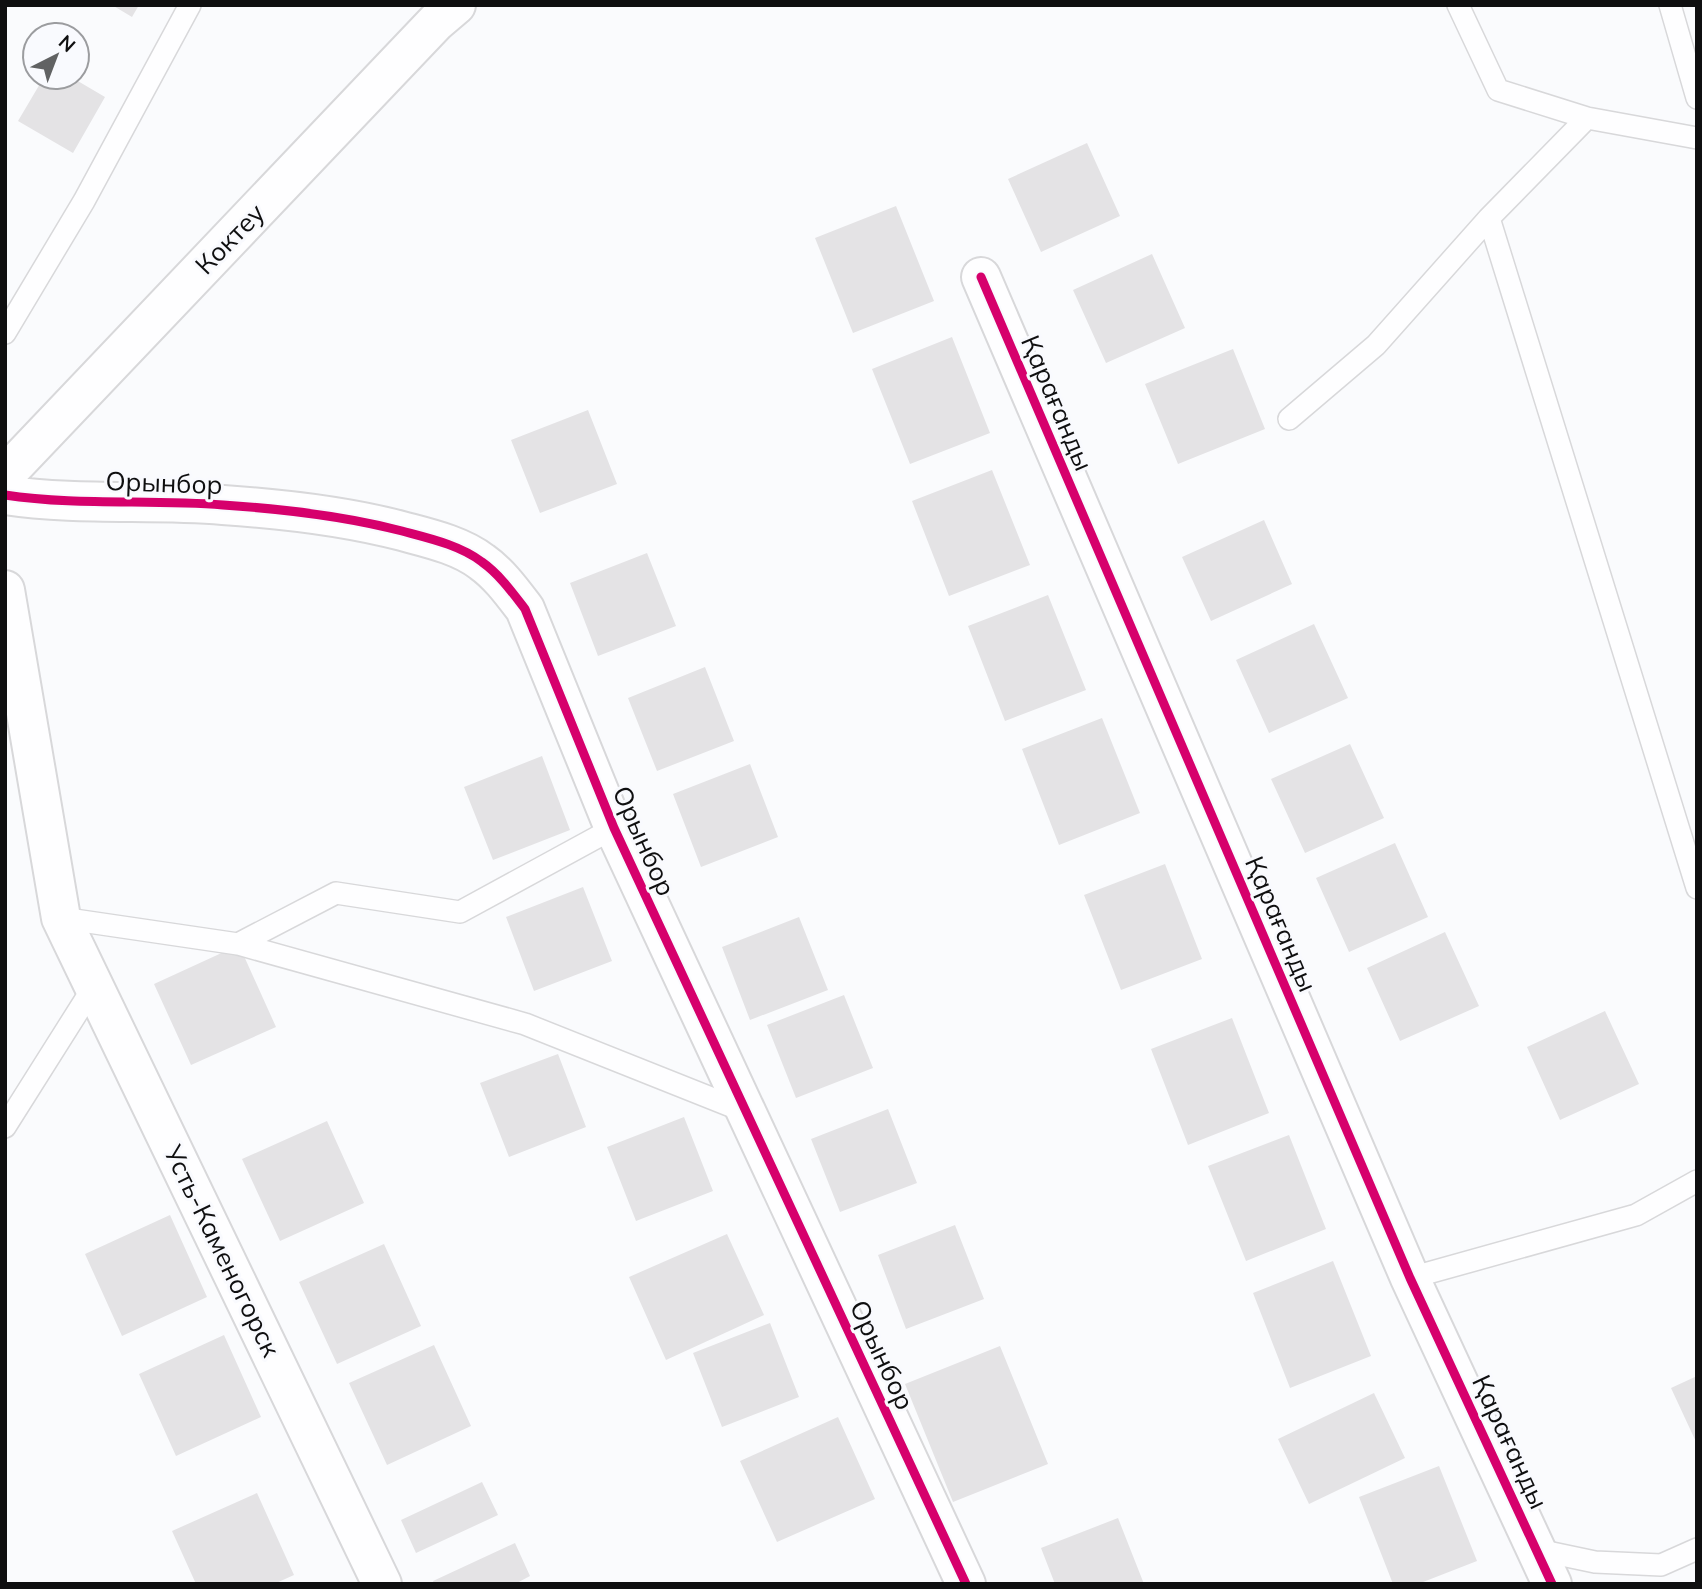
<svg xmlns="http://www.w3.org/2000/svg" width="1702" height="1589" viewBox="0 0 1702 1589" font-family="Mulish,sans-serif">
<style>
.building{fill:#e4e3e5}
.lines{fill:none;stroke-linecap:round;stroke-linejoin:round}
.service-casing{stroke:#d8d8da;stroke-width:24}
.minor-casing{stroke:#d8d8da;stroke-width:42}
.service{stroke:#fefeff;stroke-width:21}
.minor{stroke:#fefeff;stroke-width:38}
.cycleway-casing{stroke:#f9fafe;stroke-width:13}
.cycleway{stroke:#d6006c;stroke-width:9}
.labels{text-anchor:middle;stroke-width:6;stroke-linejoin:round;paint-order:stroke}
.street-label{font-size:26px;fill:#0f0f10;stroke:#f9fafe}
</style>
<rect width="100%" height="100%" fill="#fafbfd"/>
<!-- building -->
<path class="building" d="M112,5H139L132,17Z
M44,77H71L105,97L73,153L18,121Z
M1087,143L1120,216L1041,252L1008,179Z
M896,206L934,301L853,333L815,238Z
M1152,254L1185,328L1106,363L1073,290Z
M952,337L990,433L910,464L872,369Z
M1233,349L1265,429L1178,464L1145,384Z
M588,410L617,484L540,513L511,440Z
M992,470L1030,565L949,596L912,501Z
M1264,520L1292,584L1211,621L1182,557Z
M647,553L676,626L598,656L570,583Z
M1048,595L1086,690L1005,721L968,626Z
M1314,624L1348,698L1269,733L1236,660Z
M705,667L734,741L657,771L628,698Z
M1102,718L1140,813L1059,845L1022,749Z
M1350,744L1384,818L1305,853L1271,779Z
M542,756L570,830L493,860L464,787Z
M750,764L778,837L701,867L673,794Z
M1395,843L1428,917L1349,952L1316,878Z
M1165,864L1202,959L1121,990L1084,895Z
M583,887L612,961L534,991L506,917Z
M799,917L828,990L750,1020L722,947Z
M1445,932L1479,1006L1400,1041L1367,968Z
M239,945L276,1027L191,1065L154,984Z
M844,995L873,1068L796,1098L767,1025Z
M1605,1011L1639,1084L1560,1120L1527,1047Z
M1232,1018L1269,1113L1188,1145L1151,1049Z
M558,1054L586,1127L509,1157L480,1083Z
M888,1109L917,1183L840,1212L811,1139Z
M684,1117L713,1191L636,1221L607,1147Z
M327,1121L364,1203L280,1241L242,1159Z
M1289,1135L1326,1229L1246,1261L1208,1166Z
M170,1215L207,1297L122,1336L85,1254Z
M955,1225L984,1299L906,1329L878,1255Z
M727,1234L764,1315L666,1360L629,1277Z
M384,1244L421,1326L337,1364L299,1282Z
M1333,1261L1371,1356L1290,1388L1253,1293Z
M770,1323L799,1397L722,1427L693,1353Z
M224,1335L261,1417L176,1456L139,1374Z
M434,1345L471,1426L387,1465L349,1383Z
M1000,1346L1048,1464L953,1502L905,1384Z
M1697,1376V1444L1671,1388Z
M1374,1393L1405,1458L1309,1504L1278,1439Z
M838,1417L875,1499L777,1542L740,1461Z
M1439,1466L1477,1561L1418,1584H1393L1359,1497Z
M482,1482L498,1515L416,1553L401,1520Z
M257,1493L294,1575L274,1584H196L172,1531Z
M1118,1518L1144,1584H1055L1041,1548Z
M515,1543L530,1576L515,1584H434L433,1581Z"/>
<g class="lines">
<!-- service casing -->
<g class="service-casing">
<path id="service" d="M1458,5L1498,90L1587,118L1697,138
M1670,5L1697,98
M1489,218L1697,888
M5,333L84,201L190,5
M1289,419L1376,345L1489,218L1587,118
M61,918L238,944L525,1024L746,1112
M238,944L336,893L460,912L614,828
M5,1127L94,986
M1410,1278L1636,1215L1697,1181
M1538,1550L1595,1562L1661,1565L1697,1549"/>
</g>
<!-- minor casing -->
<g class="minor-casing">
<path id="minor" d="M981,277L1410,1278L1552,1584
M5,475L436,22L456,5
M5,495C77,506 151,499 223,505C283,509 345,516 402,531C428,538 460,545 482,562C499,574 512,592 525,609L614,828L966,1584
M5,590L61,918L382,1584"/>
</g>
<!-- service -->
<use href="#service" class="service"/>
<!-- minor -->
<use href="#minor" class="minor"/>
<!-- cycleway casing -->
<g class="cycleway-casing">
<path id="cycleway" d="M981,277L1410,1278L1552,1584
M5,495C77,506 151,499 223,505C283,509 345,516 402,531C428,538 460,545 482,562C499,574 512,592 525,609L614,828L966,1584"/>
</g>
<!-- cycleway -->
<use href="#cycleway" class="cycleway"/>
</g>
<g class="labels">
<!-- street labels -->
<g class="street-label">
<text transform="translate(230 239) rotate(-46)" y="9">Коктеу</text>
<text transform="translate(1057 403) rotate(67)" y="9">Қарағанды</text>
<text transform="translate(164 483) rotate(2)" y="9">Орынбор</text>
<text transform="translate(644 841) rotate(66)" y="9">Орынбор</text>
<text transform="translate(1281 924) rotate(67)" y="9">Қарағанды</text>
<text transform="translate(222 1251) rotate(64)" y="9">Усть-Каменогорск</text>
<text transform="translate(882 1355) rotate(65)" y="9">Орынбор</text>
<text transform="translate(1510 1442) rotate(65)" y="9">Қарағанды</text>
</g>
</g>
<!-- border -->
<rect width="1702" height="1589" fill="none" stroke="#0f0f10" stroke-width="14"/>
<!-- north arrow -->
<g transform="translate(56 56) rotate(42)"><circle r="33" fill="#f9fafe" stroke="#9b9c9f" stroke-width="2"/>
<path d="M0-5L12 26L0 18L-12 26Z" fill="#616263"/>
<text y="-10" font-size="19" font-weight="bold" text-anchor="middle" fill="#0f0f10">N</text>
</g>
</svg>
